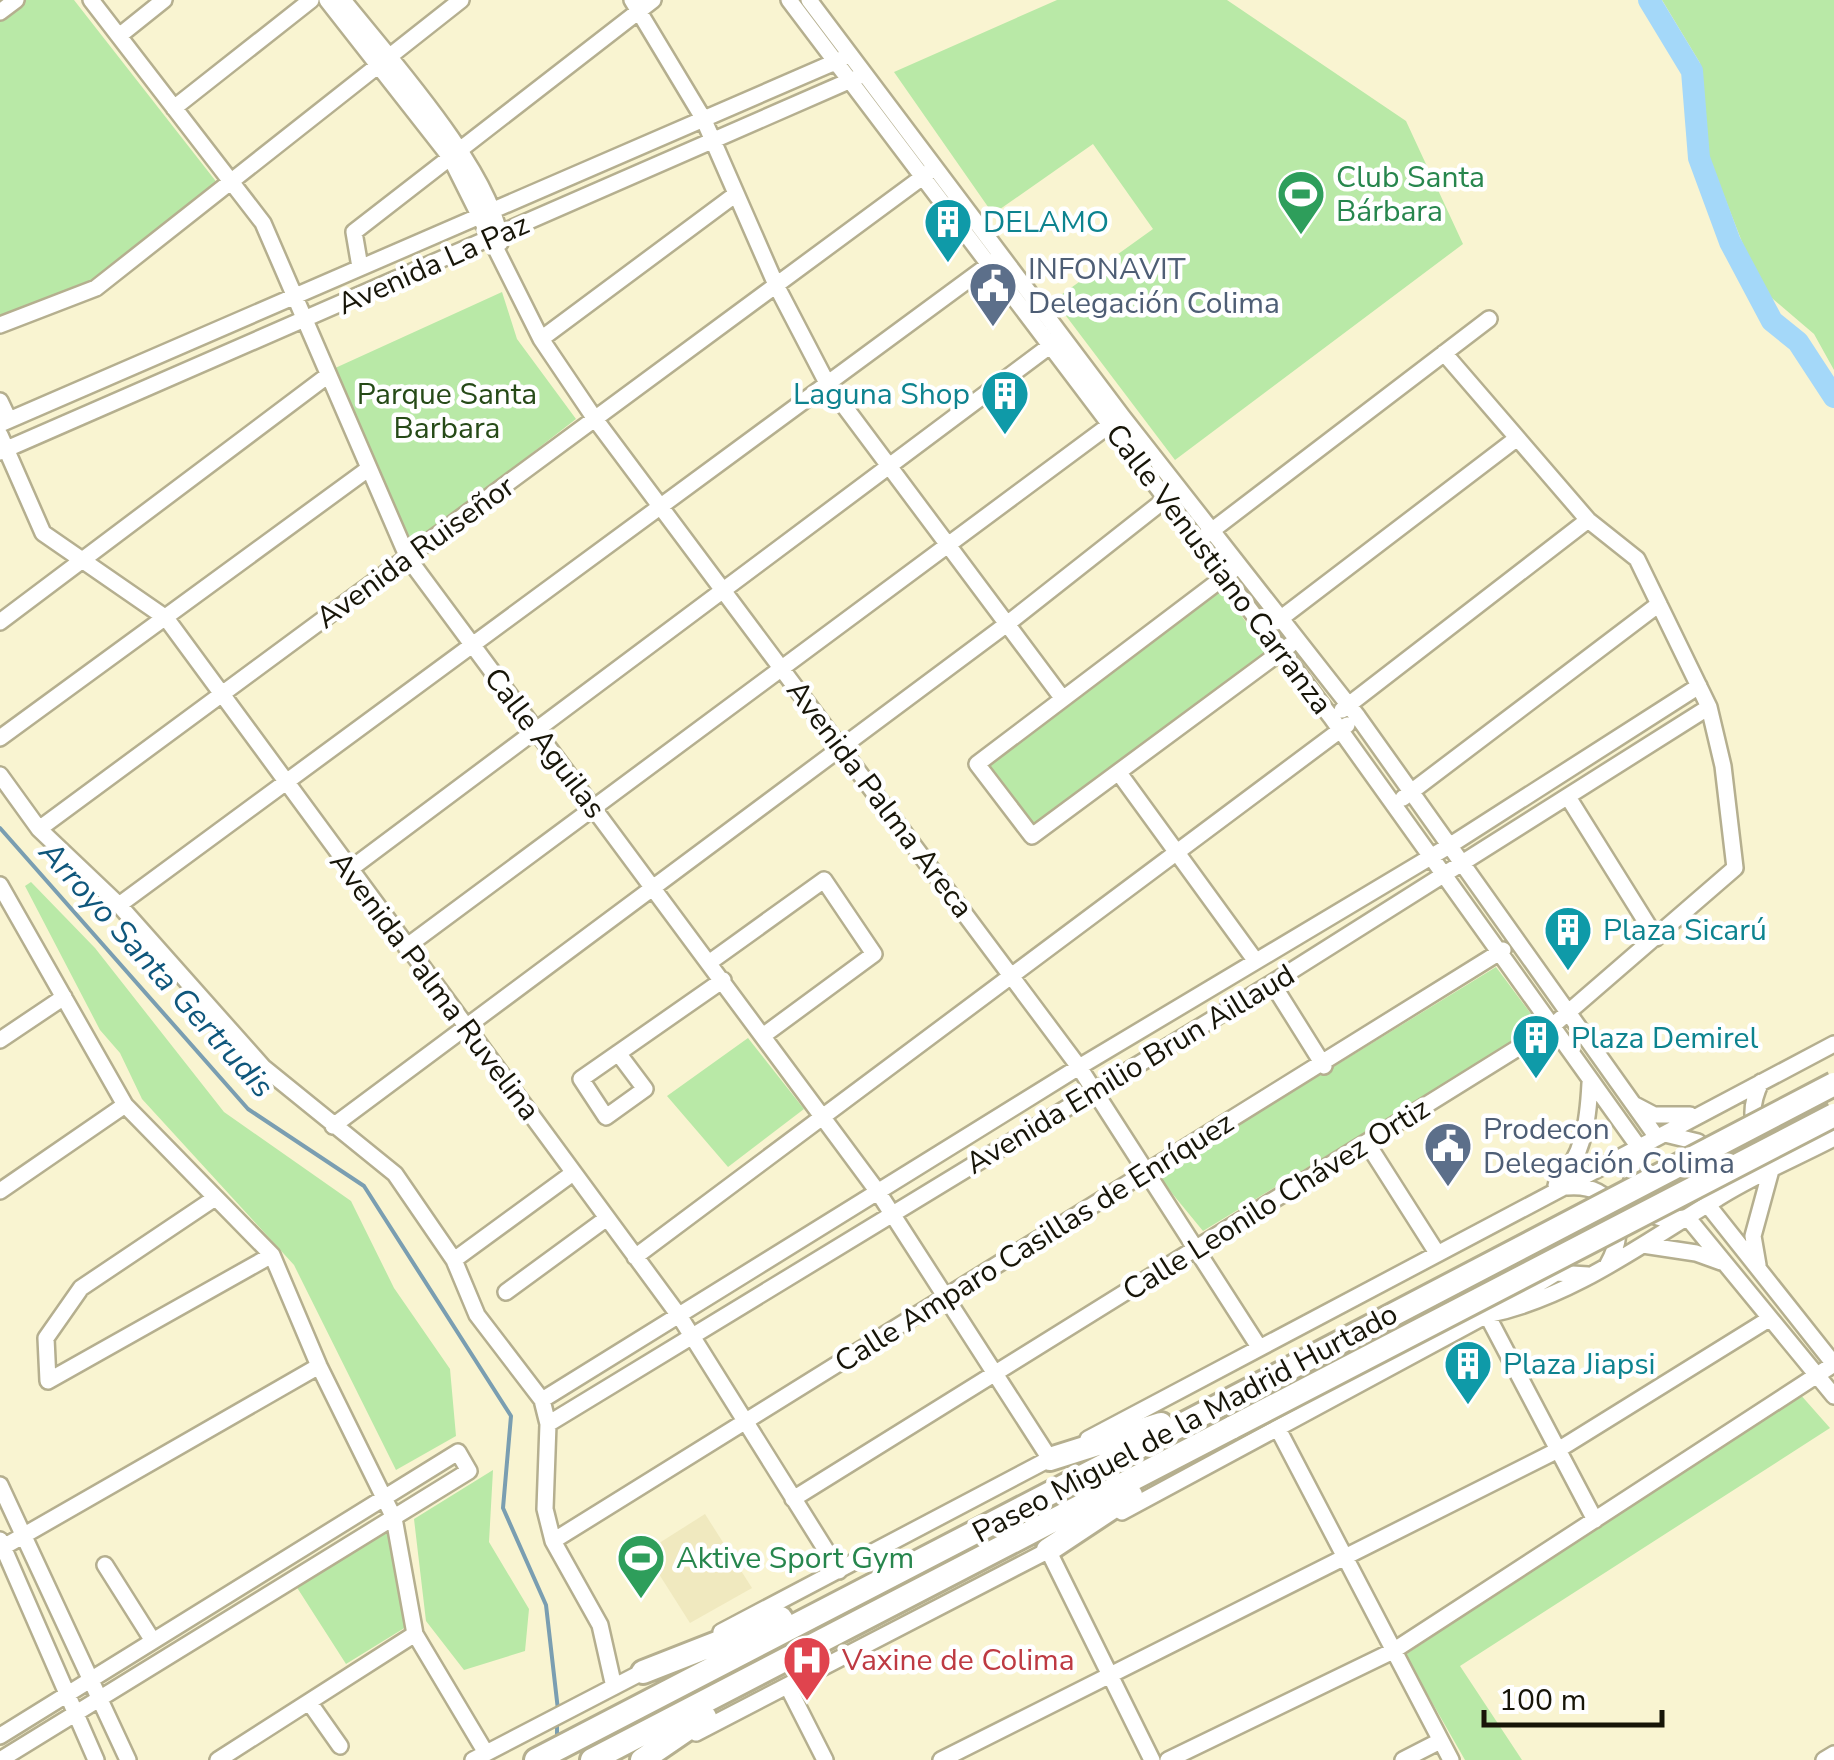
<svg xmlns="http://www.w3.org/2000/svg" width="1834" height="1760" viewBox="0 0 1834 1760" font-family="'Nunito Sans',sans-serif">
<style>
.built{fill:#f0e9bf}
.green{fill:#b9e9a7}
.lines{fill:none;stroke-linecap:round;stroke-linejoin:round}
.stream{stroke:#7a9eb1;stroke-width:4}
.river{stroke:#a4d8f9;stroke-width:22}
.minor-casing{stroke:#b5af8f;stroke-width:20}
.highway-casing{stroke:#b5af8f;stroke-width:28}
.minor{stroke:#fff;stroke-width:15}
.highway{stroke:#fff;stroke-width:22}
.highway-bridge-casing{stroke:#b5af8f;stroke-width:28;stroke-linecap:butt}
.highway-bridge{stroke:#fff;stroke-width:22}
.labels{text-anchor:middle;stroke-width:9;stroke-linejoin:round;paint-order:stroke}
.leisure-label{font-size:30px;fill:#27864d;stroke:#fff;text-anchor:start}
.culture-label{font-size:30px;fill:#0d838f;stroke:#fff;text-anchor:start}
.street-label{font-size:30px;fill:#171508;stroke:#fff}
.service-label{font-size:30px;fill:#4e5e75;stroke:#fff;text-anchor:start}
.park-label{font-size:30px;fill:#264a17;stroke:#fff}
.health-label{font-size:30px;fill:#be3a42;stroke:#fff;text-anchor:start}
.water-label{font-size:32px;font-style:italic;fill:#0f577c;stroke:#fff}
</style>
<rect width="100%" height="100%" fill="#f9f4d1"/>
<!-- built -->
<path class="built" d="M705,1514L752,1588L690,1623L645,1552Z"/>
<!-- green -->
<path class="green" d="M24,0H74L218,184L96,278L0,316V19Z
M1057,0H1227L1406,121L1463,244L1175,460L1054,300L1153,229L1093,144L993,214L894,72Z
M1662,0H1834V370L1814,334L1760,288L1703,142L1700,63Z
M502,292L517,339L576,419L410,548L333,369Z
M1221,588L1268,652L1033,829L986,765Z
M31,882L95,948L224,1112L351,1201L394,1288L450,1369L456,1436L396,1470L294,1265L142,1099L120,1053L100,1030L25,886Z
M1496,967L1540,1026L1203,1231L1157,1175Z
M748,1038L804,1109L728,1167L667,1096Z
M1799,1393L1830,1428L1460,1666L1522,1760H1465L1405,1655Z
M493,1470L489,1542L529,1609L525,1651L464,1670L426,1621L414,1519Z
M390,1526L406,1627L346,1664L296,1586Z"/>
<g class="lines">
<!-- stream -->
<path class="stream" d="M0,828L248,1109L364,1186L511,1416L503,1508L546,1605L558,1710
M557,1740V1720"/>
<!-- river -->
<path class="river" d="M1649,0L1692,71L1699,158L1730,242L1772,321L1798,342L1834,397"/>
<!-- minor casing -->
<g class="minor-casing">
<path id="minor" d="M91,0L263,223L408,558L878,1192L1050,1459
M327,0L450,157L541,339L595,419L1079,1067L1259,1347
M343,0C386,54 497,177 500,243
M632,0L703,118L777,287L827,383L1063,699
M789,0L1331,717L1638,1146
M809,0L1122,416L1358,717L1656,1136
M0,12L16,0
M119,36L164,0
M174,108L311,0
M360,267L354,232L653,0
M0,325L96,288L461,0
M541,339L736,194
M0,401L9,420
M0,424L842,59
M0,435L43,533L166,618L680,1317L839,1571
M0,452L858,77
M1206,535L1489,319
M1232,571L977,764L1032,836L1290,645
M0,622L327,376
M1276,622L1516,439
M1342,710L1588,520
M0,738L368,469
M1119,773L1255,960
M0,775L39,829L119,905L263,1067L395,1174L454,1260L477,1315L542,1400L548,1424L545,1509L553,1541L600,1625L614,1687
M1568,797L1656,938
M1403,798L1659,604
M39,829L928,173
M349,870L1059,339
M0,885L125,1105L272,1255L319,1366L394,1518L415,1634L486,1753
M119,905L998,258
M406,947L1119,418
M710,962L824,880L874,954L764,1035
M1272,983L1324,1066
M0,1040L64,997
M618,1053L645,1089L606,1117L581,1079L723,980
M1761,1082C1748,1109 1749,1135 1777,1151
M1635,1105L1654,1115H1690
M333,1126L1007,624L1172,494
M1665,1134L1698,1142L1714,1164V1183
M1367,1143L1437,1253
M1638,1146C1622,1182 1637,1227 1683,1218
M1556,1185C1584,1155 1588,1123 1590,1083
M1567,1187C1617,1183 1630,1225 1608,1264
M0,1191L125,1105
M215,1198L81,1288L46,1338L48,1381L272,1255
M1707,1204L1834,1364
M1687,1217L1834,1396
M1643,1245L1696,1253L1721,1262
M635,1257L1347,725
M454,1260L573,1173
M1758,1265L1753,1236L1771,1170
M1588,1275L1556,1273L1487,1315L1595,1520
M506,1292L607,1218
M542,1400L1079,1067L1449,846L1699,686
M548,1424L1272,983L1709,707
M1278,1429L1451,1760
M1088,1439L1834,1044
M0,1485L128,1760
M793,1499L1550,1028L1735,868L1723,766L1709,707L1637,559L1588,520L1444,353
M1122,1512L1487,1315C1571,1298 1645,1242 1718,1198C1754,1175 1796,1158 1834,1138
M0,1540L96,1760
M553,1541L1503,950
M0,1549L319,1366
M1048,1550L1152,1760
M105,1565L153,1641
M721,1632L1055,1456
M788,1687L825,1760
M309,1702L340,1746
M696,1733L1053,1548
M0,1736L458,1452L469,1471L0,1760
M218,1760L415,1634
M473,1760L652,1667
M941,1760L1558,1450L1769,1319
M1168,1760L1393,1651L1834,1364
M1403,1760L1440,1741
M1824,1760L1834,1754"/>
</g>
<!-- highway casing -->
<g class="highway-casing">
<path id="highway" d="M1050,1459L1161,1424
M1048,1550L1131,1495
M643,1672L781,1618
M536,1760L1222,1404
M592,1760L1233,1427
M642,1760L705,1717"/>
</g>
<!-- minor -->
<use href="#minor" class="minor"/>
<!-- highway -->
<use href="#highway" class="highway"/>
<!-- highway-bridge casing -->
<g class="highway-bridge-casing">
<path id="highway-bridge" d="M1222,1404L1834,1084
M1233,1427L1834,1115"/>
</g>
<!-- highway-bridge -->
<use href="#highway-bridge" class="highway-bridge"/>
</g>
<!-- icons -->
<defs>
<g id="stadium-pin" transform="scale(2.5)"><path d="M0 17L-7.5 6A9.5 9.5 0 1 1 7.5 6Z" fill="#2e9e5b" stroke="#fff"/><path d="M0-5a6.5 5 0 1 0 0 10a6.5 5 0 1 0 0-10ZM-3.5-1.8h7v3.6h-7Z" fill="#fff"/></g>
<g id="building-pin" transform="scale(2.5)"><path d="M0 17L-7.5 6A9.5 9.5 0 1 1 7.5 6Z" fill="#0f9aa8" stroke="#fff"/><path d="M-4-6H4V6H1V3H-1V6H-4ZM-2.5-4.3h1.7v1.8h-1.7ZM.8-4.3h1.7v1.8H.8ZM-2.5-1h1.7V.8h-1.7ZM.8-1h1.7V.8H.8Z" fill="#fff"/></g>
<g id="civic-pin" transform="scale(2.5)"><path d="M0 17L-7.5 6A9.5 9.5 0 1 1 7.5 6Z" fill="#5c6f8a" stroke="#fff"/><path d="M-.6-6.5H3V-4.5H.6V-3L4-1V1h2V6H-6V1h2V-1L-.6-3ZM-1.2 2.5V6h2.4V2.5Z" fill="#fff"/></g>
<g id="hospital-pin" transform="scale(2.5)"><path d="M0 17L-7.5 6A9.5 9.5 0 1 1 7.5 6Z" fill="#e0444e" stroke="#fff"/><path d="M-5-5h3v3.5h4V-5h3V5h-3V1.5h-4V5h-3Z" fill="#fff"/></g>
</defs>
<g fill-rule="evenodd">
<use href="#stadium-pin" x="1301" y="194"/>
<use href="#building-pin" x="948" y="222"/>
<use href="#civic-pin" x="993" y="286"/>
<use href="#building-pin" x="1005" y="394"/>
<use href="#building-pin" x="1568" y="930"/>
<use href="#building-pin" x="1536" y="1038"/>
<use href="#civic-pin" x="1448" y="1146"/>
<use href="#building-pin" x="1468" y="1364"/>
<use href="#stadium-pin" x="641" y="1558"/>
<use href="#hospital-pin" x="807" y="1660"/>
</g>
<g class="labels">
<!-- leisure labels -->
<g class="leisure-label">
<text x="1336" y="187">Club Santa<tspan x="1336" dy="34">Bárbara</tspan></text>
<text x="676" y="1568">Aktive Sport Gym</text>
</g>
<!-- culture labels -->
<g class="culture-label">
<text x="983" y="232">DELAMO</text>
<text x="970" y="404" text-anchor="end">Laguna Shop</text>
<text x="1603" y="940">Plaza Sicarú</text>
<text x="1571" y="1048">Plaza Demirel</text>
<text x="1503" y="1374">Plaza Jiapsi</text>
</g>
<!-- street labels -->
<g class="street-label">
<text transform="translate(433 264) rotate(-24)" y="10">Avenida La Paz</text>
<text transform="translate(415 552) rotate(-36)" y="10">Avenida Ruiseñor</text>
<text transform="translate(1219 569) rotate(53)" y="10">Calle Venustiano Carranza</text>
<text transform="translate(545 743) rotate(53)" y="10">Calle Aguilas</text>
<text transform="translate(880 799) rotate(53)" y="10">Avenida Palma Areca</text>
<text transform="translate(435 986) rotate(53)" y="10">Avenida Palma Ruvelina</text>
<text transform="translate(1130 1069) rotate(-31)" y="10">Avenida Emilio Brun Aillaud</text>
<text transform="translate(1276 1199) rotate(-32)" y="10">Calle Leonilo Chávez Ortiz</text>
<text transform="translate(1034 1242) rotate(-32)" y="10">Calle Amparo Casillas de Enríquez</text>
<text transform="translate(1185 1423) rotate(-28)" y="10">Paseo Miguel de la Madrid Hurtado</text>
</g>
<!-- service labels -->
<g class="service-label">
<text x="1028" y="279">INFONAVIT<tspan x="1028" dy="34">Delegación Colima</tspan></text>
<text x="1483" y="1139">Prodecon<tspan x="1483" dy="34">Delegación Colima</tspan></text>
</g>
<!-- park labels -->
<g class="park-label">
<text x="447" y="404">Parque Santa<tspan x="447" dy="34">Barbara</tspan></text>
</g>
<!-- health labels -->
<g class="health-label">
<text x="842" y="1670">Vaxine de Colima</text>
</g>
<!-- water labels -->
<g class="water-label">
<text transform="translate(157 969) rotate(48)" y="11">Arroyo Santa Gertrudis</text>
</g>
</g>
<!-- scale -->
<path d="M1484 1710v15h178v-15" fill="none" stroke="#171508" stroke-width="5"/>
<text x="1499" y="1710" font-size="30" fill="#171508" stroke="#ffffff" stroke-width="8" paint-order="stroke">100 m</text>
</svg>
